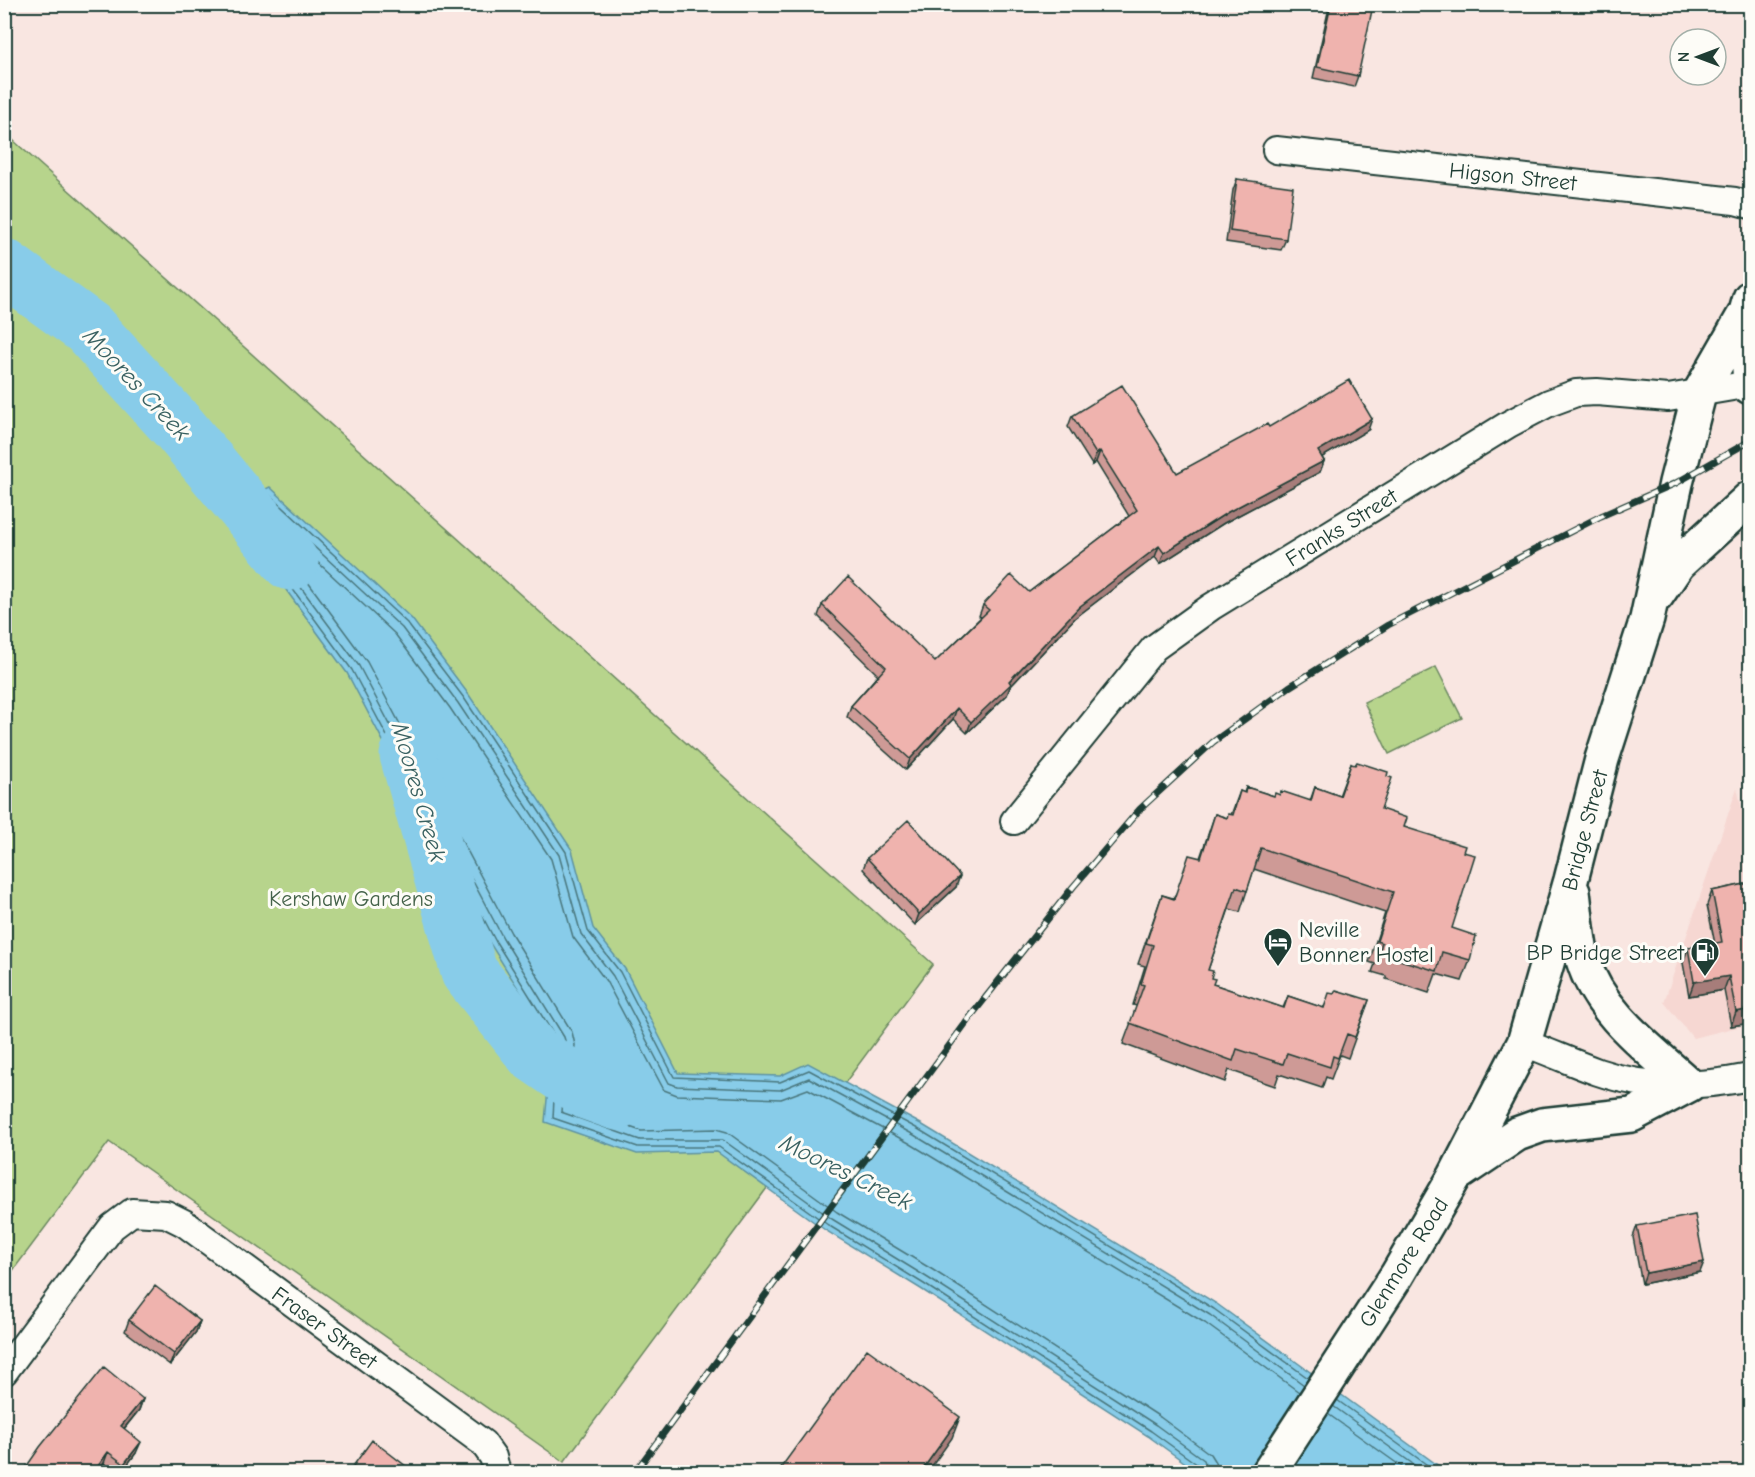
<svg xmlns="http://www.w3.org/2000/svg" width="1755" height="1477" viewBox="0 0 1755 1477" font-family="'Comic Neue',sans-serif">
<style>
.built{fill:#f6d7d2}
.green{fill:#b7d48c;stroke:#6b8860;stroke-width:1.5}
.water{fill:#88cce9;stroke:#5e93a1;stroke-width:1.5}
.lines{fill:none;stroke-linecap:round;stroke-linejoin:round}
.shore{stroke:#49767c;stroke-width:1.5}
.river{stroke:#88cce9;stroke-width:57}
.street-casing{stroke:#1f3d34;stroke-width:30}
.secondary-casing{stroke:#1f3d34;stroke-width:38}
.street{stroke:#fdfcf7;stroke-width:26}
.secondary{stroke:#fdfcf7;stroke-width:33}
.rail-casing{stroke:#1f3d34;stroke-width:7}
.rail{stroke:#fdfcf7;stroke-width:4.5;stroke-dasharray:14;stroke-linecap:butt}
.wall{fill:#ce9a96;stroke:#1f3d34;stroke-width:1.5}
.shaded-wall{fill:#a77d7a;stroke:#1f3d34;stroke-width:1.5}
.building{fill:#efb3ae;stroke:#1f3d34;stroke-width:1.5}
.labels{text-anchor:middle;stroke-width:6;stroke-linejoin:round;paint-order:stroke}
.street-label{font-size:22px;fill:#1f3d34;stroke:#fdfcf7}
.park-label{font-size:22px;fill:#45634a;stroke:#fdfcf7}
.poi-label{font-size:22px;fill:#1f3d34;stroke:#fdfcf7;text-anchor:start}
.water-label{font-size:24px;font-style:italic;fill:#396161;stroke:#fdfcf7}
</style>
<rect width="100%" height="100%" fill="#f9e6e1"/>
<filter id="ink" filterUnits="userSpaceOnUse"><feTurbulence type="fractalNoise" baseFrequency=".0167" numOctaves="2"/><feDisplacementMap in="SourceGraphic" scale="12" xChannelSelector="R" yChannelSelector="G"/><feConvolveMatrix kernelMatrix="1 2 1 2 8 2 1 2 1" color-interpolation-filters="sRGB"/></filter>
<g filter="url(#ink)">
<!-- built -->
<path class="built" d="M1737,788L1750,843V1024L1693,1038L1664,1002Z"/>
<!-- green -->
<path class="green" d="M5,133L933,964L564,1462L109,1142L5,1281Z
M1436,667L1462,718L1389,754L1364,702Z"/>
<!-- water -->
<path class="water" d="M270,487L412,619L469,695L572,850L593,928L625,969L678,1073L780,1076L808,1063L921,1124L1217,1304L1447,1472H1198L1148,1436L921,1289L825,1230L717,1152L637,1154L545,1122L552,1043L491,945L347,673L226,508Z"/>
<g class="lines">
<!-- shore -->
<path class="shore" d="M1337,1400L1437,1472
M1333,1406L1424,1472
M1328,1414L1409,1472
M1200,1472L1198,1465L1151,1431L924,1284L828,1225L719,1147H638L553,1118L557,1040L496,942L352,670L237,513V510L270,495L407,623L464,698L566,852L588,931L620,972L674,1077L780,1082L809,1070L918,1129L1214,1309L1308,1378
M1208,1472L1204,1460L1156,1425L928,1278L832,1219L723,1140H640L561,1112L566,1044L564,1037L503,938L359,666L248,516L249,512L269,505L402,628L458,703L559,855L581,934L613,976L669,1083L677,1086L780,1090L809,1078L914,1135L1210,1315L1304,1385
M1217,1472L1215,1462L1210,1454L1160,1417L933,1270L837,1212L727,1132L716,1129L641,1131L570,1106L575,1045L572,1032L511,933L367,662L262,520V516L267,515L395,634L450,708L551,859L573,937L606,981L664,1090L677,1095L781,1099L808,1089L909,1143L1205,1323L1299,1392"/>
<!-- river -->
<path class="river" d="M4,267L88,328L180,429L290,562
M408,755L469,972L534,1054L589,1092L617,1102"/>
<!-- street casing -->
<g class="street-casing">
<path id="street" d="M1276,150L1735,201L1750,205
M1014,821L1154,648L1211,607L1509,424L1549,403L1576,393L1597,392L1668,398L1750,384
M1524,1043C1549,1052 1573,1063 1598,1072C1647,1089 1701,1087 1750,1077
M4,1372L112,1227L132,1212L166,1214L184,1223L483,1443L493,1457L497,1472"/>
</g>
<!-- secondary casing -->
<g class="secondary-casing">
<path id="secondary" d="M1746,312L1750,387
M1657,595L1678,564L1750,498
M1459,1173L1517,1134L1542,1125L1632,1115L1689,1085C1650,1049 1599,1013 1583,960C1577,939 1576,914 1573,892
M1269,1472L1397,1275L1455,1176L1524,1043L1571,880L1602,759L1647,619L1676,483L1699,394L1746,312L1750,298"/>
</g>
<!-- street -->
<use href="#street" class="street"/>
<!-- secondary -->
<use href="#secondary" class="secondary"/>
<!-- rail casing -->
<g class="rail-casing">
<path id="rail" d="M635,1472L971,1016L1073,887L1140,809L1213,742L1289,687L1388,625L1601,516L1676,483L1750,441"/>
</g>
<!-- rail -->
<use href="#rail" class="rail"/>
</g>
<!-- wall -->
<path class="wall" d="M1330,4H1348L1358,76L1354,87L1313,78L1328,12Z
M1237,179L1286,239L1281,250L1226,242L1233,190Z
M1072,416L1177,473L1269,427L1368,430L1322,457L1324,461L1320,472L1224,523L1160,564L1155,557L1075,618L1010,687L1007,695L967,733L953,719L906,770L847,717L851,706L878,675L818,616L822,605L935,662L981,617L979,616L983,605L1029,592L1129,516L1096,462L1092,465L1068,427Z
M1351,764L1381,809L1404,827L1463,852L1452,928L1470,960L1462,981L1436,974L1429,993L1386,979V976L1372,972L1375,964L1369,962L1385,913L1254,869L1240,912L1229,909L1208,970L1213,984L1283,1008L1288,996L1323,1008L1334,994L1369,1000L1348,1058L1340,1055L1331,1079L1326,1077L1322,1088L1279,1074L1275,1086L1229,1070L1225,1082L1123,1044L1137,1006L1133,1005L1145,966L1138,964L1162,895L1173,898L1200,858L1215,814L1227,818L1231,815L1240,791L1244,793L1246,787L1274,796L1310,801L1315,787L1339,796Z
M867,858L956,887L915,925L863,869Z
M1750,883V1023L1731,1026L1724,990L1689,996L1683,963L1688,948L1715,944L1707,905L1712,891Z
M1637,1226L1700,1272L1642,1284L1633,1237Z
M1750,1230V1252L1747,1238Z
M129,1320L200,1321L196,1332L170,1365L125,1331Z
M143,1399L139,1410L124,1429L136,1453L121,1473H116L104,1463L97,1473H22Z"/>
<!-- shaded-wall -->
<path class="shaded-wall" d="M1372,419L1368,430L1314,462L1318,451Z
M1100,451L1096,462L1092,465L1096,454Z
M1324,461L1320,472L1224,523L1160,564L1164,553L1228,512Z
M1159,546L1155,557L1075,618L1010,687L1007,695L967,733L971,722L1079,607Z
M957,708L953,719L906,770L910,759Z
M960,876L956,887L915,925L919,914Z
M1729,976L1724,990L1689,996L1694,982Z
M1750,1009V1023L1731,1026L1736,1012Z
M1704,1262L1700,1272L1642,1284L1646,1273Z
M200,1321L196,1332L170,1365L174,1354Z
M143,1399L139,1410L117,1437L121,1426Z
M960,1417L952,1438L927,1473H920Z
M141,1442L136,1453L121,1473H120L124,1464Z
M108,1452L104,1463L97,1473H93Z"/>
<!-- building -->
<path class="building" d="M1331,4H1348L1372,10L1358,76L1317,67Z
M1237,179L1293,187L1286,239L1230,231Z
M1349,380L1372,419L1318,451L1324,461L1228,512L1164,553L1159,546L1079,607L1009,681L1011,684L971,722L957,708L910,759L851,706L886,667L822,605L848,577L935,662L989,610L983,605L1011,575L1029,592L1137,510L1100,451L1096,454L1072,416L1122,385L1177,473L1267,424L1269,427Z
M1357,762L1388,772L1387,776L1392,778L1381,809L1407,818L1404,827L1465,846L1463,852L1475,855L1452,928L1476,936L1470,960L1442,952L1437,971L1393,958L1394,955L1380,950L1382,943L1377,941L1393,892L1261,848L1247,891L1236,887L1208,970L1213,971L1211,978L1215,979L1213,984L1284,1008L1288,996L1324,1008L1329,993L1334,994L1336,990L1369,1000L1355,1037L1347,1034L1338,1058L1333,1056L1330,1067L1287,1053L1283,1064L1237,1049L1233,1061L1130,1023L1144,985L1141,984L1153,945L1146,943L1162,895L1174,899L1189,855L1201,858L1215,814L1227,818L1228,814L1233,815L1240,791L1245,793L1246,787L1274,796L1275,793L1280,795L1281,791L1311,801L1315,787L1340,796L1351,764L1355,765Z
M908,820L960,876L919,914L867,858Z
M1750,883V1009L1736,1012L1729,976L1694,982L1688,948L1722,942L1712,891Z
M1695,1215L1704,1262L1646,1273L1637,1226Z
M155,1286L200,1321L174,1354L129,1320Z
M867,1349L960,1417L920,1473H777Z
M104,1367L143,1399L121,1426L141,1442L124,1464L108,1452L93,1473H22L40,1447Z
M372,1440L411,1470L409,1473H348Z"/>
</g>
<!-- icons -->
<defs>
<g id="hotel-pin" transform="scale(1.5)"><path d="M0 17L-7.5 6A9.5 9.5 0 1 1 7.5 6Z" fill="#1f3d34" stroke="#fdfcf7"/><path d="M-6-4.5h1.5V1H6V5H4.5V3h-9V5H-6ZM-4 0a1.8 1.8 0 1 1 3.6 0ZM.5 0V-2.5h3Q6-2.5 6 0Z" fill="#fff"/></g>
<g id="fuel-pin" transform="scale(1.5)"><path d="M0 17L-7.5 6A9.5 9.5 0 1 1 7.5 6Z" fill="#1f3d34" stroke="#fdfcf7"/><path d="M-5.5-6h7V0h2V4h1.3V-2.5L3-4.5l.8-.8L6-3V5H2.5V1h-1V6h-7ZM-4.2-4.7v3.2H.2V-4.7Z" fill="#fff"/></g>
</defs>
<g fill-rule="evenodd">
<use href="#hotel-pin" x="1278" y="942"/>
<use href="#fuel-pin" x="1705" y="952"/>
</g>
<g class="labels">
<!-- street labels -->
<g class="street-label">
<text transform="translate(1513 176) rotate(6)" y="8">Higson Street</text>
<text transform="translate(1341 527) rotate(-32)" y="8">Franks Street</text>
<text transform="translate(1584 830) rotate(-75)" y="8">Bridge Street</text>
<text transform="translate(1403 1262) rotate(-58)" y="8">Glenmore Road</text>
<text transform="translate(325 1327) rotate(36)" y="8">Fraser Street</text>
</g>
<!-- park labels -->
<g class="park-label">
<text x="351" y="906">Kershaw Gardens</text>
</g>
<!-- poi labels -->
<g class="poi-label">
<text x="1299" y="937">Neville<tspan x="1299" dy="25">Bonner Hostel</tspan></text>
<text x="1684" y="960" text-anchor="end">BP Bridge Street</text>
</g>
<!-- water labels -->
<g class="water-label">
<text transform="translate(137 384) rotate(47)" y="8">Moores Creek</text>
<text transform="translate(419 792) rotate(74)" y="8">Moores Creek</text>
<text transform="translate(846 1172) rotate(26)" y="8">Moores Creek</text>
</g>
</g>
<!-- margin -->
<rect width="1755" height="1477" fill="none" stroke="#fdfcf7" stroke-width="24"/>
<rect x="12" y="12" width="1731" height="1453" fill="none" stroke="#1f3d34" stroke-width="2" filter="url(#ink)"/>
<!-- north arrow -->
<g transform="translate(1698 57) rotate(270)"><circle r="28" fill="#fdfcf7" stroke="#a4b0a9" stroke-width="1.5"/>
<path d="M0-4.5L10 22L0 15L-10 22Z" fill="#1f3d34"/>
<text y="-9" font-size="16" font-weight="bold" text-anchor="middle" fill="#1f3d34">N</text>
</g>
</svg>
